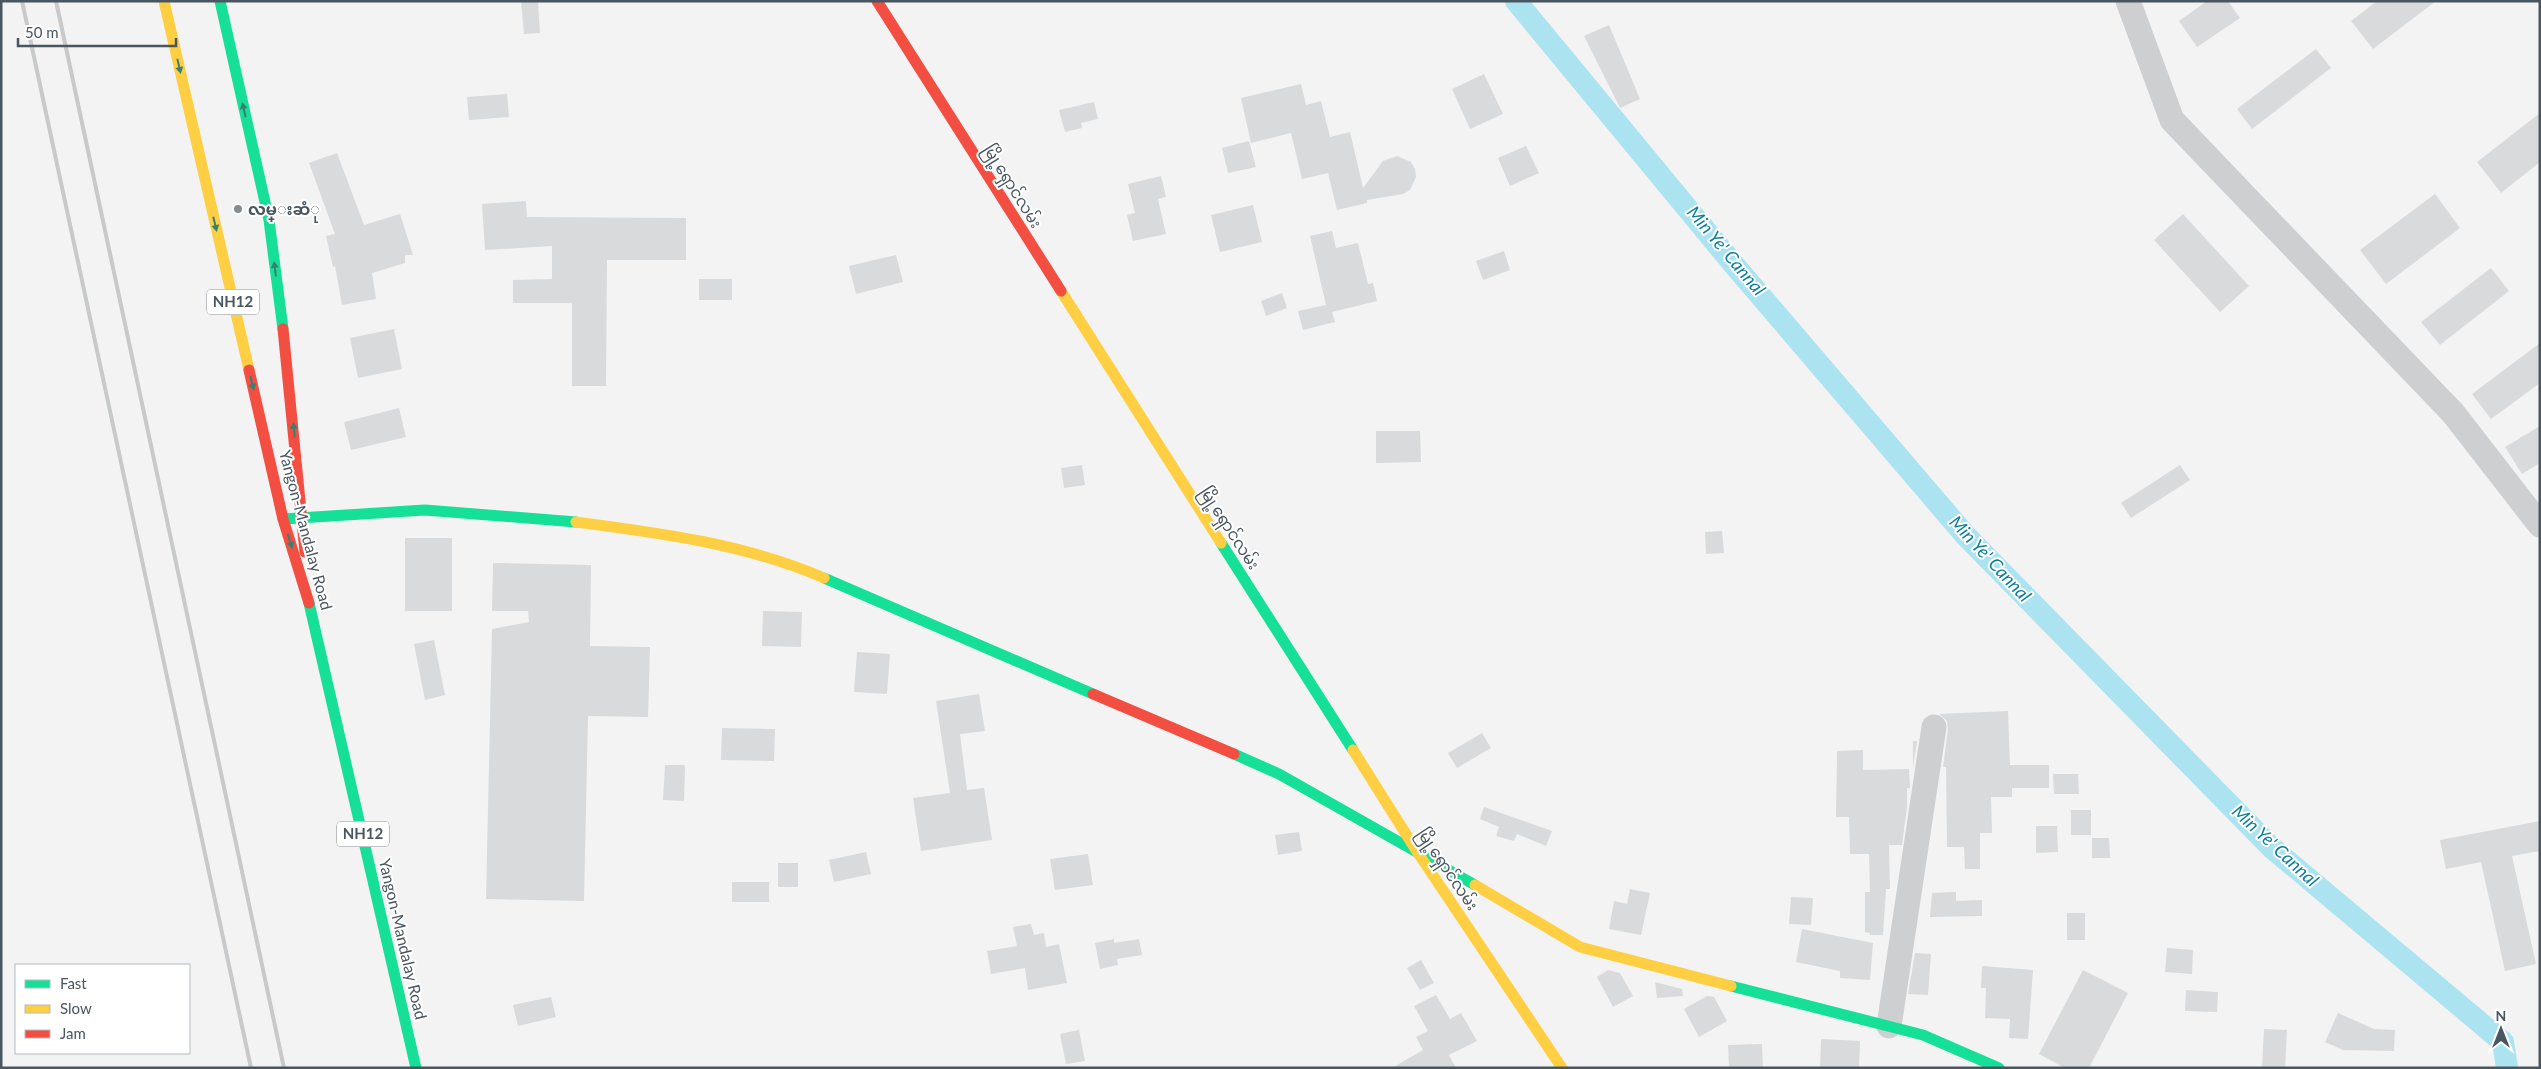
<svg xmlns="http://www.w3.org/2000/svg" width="2541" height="1069" viewBox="0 0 2541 1069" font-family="Lato,'Noto Sans Myanmar',sans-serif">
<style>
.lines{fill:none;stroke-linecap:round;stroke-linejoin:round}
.canal{stroke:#ace3f0;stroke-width:22}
.building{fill:#d9dadb}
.street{stroke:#cdcfd1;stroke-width:25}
.fast{stroke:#16e098;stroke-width:11}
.slow{stroke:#ffcf43;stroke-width:11}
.jam{stroke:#f24e42;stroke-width:11}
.rail{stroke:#c8c9cb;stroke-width:4}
.oneway{fill:#3a7f71}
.poi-dot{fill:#848d93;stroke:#fff;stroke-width:2}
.labels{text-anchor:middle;stroke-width:4;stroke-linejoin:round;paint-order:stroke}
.shield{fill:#fff;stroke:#808990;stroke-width:1}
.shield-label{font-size:15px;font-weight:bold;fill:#495660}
.street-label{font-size:16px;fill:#495660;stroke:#fff}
.poi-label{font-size:16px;font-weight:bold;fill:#495660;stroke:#fff;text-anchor:start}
.water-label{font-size:18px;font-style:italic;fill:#0b7f9a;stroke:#fff}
</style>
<rect width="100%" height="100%" fill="#f3f3f3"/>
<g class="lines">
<!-- canal -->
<path class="canal" d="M1516,1L1735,266L1966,536L2272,848L2503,1042L2507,1068"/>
</g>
<!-- building -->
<path class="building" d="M521,1H538L540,33L524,34Z
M2207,1H2228L2240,18L2197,47L2179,21Z
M2377,1H2436L2373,49L2351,21Z
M1609,25L1640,99L1620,108L1584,36Z
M2316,49L2331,68L2252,129L2237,109Z
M1484,74L1503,114L1470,129L1452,89Z
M1301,84L1306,105L1321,101L1330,137L1350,132L1363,188L1383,161L1397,156L1411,162L1415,169L1416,177L1410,190L1403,194L1367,200V203L1337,210L1328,173L1302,179L1291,133L1251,143L1241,98Z
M507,94L509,117L469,120L467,97Z
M1094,102L1098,119L1081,123L1082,128L1065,132L1059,110Z
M2540,113V162L2501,193L2477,162Z
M1249,141L1256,167L1228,173L1222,148Z
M1526,146L1539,173L1510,186L1498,158Z
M337,153L364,225L400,214L413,255H405V263L372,273L376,299L342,305L335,266L333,267L326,236L335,234L309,163Z
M1161,176L1166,197L1158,199L1166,234L1133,241L1127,215L1135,213L1128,184Z
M2435,194L2460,228L2386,284L2360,250Z
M526,201L527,217L686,218V260H607L606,386H572V303H513V280L552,279V246L485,250L482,204Z
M1253,205L1262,242L1220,252L1211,215Z
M2183,214L2249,286L2220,312L2154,240Z
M1332,231L1336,248L1358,243L1368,284L1373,283L1377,301L1332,312L1335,322L1303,330L1298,311L1326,305L1310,236Z
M1504,251L1510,270L1483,280L1476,261Z
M896,255L903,282L856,294L849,266Z
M2491,268L2509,291L2440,345L2421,322Z
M699,279H732V300H699Z
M1282,293L1287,308L1266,316L1261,301Z
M394,329L402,369L358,378L350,338Z
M2540,343V383L2491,419L2472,394Z
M399,408L406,437L351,450L344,422Z
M2540,426V463L2522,474L2505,447Z
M1376,431H1420L1421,462L1376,463Z
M1082,465L1085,485L1064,488L1061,468Z
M2180,465L2190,480L2131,518L2121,503Z
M1722,531L1724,553L1706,554L1705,532Z
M405,538H452V611H405Z
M493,563L591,565L590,646L650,647L648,717L588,716L584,901L486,899L492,629L529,622L528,611H492Z
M763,611L802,612L801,647L762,646Z
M434,640L445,695L425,700L414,644Z
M857,652L890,654L887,694L854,692Z
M979,694L985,731L960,734L967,790L984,788L992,840L921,851L913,798L950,793L936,701Z
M2008,711L2010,765H2049V788H2012V797H1991L1992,833H1980V869H1965L1964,847H1947L1946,767H1943L1948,729L1947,721L1939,714Z
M722,728L775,729L774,761L721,760Z
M1482,733L1491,748L1457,768L1448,753Z
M1913,741H1917L1913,767Z
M1863,750V770L1909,769L1910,788H1907V807L1902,845H1889L1890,889H1886L1883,935H1870V933L1865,932V892H1870L1869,854H1850L1849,817H1836L1837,751Z
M665,765H685L684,801L663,800Z
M2053,774H2078L2079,794H2054Z
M1484,807L1552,831L1546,846L1517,834L1514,841L1496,836L1499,827L1480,819Z
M2071,810H2091V835H2071Z
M2540,821V851L2512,856L2536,964L2505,971L2481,862L2446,869L2440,840Z
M2036,826H2057L2058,852L2036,853Z
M1299,832L1302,851L1278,855L1275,835Z
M2092,838H2109L2110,858H2092Z
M866,852L871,874L834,882L829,860Z
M1088,854L1093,885L1055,890L1050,859Z
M778,863H798V887H778Z
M732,882H769V902H732Z
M1630,889L1650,893L1641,935L1609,929L1614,901L1627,904Z
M1956,892V901L1982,900V916L1930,917L1932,893Z
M1791,897L1813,898L1811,925L1789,924Z
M2067,913H2085V940H2067Z
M1031,924L1034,935L1044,933L1046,947L1059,944L1067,983L1028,990L1025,968L991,974L987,951L1017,946L1013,927Z
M1802,929L1873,943L1870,980L1840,978V971L1796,962Z
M1114,939V943L1139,939L1142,955L1117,959L1118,965L1100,969L1095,943Z
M2167,948L2193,950L2192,974L2165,972Z
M1915,953L1931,954L1928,995L1908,994Z
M1421,960L1434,983L1420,990L1407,968Z
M1982,966L2033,970L2028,1039L2009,1038L2010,1019L1985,1018L1986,988H1981Z
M1608,970L1620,973L1633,996L1613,1007L1597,977Z
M2083,970L2128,993L2089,1068H2065L2039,1054Z
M1655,982L1682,989L1683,996L1657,998Z
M2186,990L2218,992L2217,1012L2185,1011Z
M1436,995L1450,1019L1461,1013L1477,1041L1449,1055L1456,1068H1392L1423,1050L1416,1037L1428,1031L1414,1006Z
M1707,996L1714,997L1727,1021L1699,1037L1684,1009Z
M551,997L556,1017L518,1026L513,1005Z
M2338,1013L2374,1029L2395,1030L2394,1051L2343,1050L2325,1042Z
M2264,1029L2287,1030L2285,1068H2262Z
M1079,1030L1085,1061L1066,1064L1060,1034Z
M1821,1039L1860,1041L1859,1068H1820Z
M1762,1044L1763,1068H1729L1728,1045Z"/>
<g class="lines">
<!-- street -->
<path class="street" d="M2128,1L2172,120L2453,413L2540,525
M1889,1026L1934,727"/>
<!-- fast -->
<path class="fast" d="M220,1L269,220L283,329
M283,519L425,510L576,522
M1221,543L1353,750
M824,578L1093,694
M309,603L416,1068
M1234,754L1279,774L1475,885
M1731,986L1923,1035L1999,1068"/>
<!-- slow -->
<path class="slow" d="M164,1L249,370
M1061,291L1221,543
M576,522C660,533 746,544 824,578
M1353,750L1416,850L1562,1068
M1475,885L1580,947L1731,986"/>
<!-- jam -->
<path class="jam" d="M877,1L1061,291
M283,329L305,552
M249,370L283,519L309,603
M1093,694L1234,754"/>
<!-- rail -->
<path class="rail" d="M22,1L251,1068
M56,1L284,1068"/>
</g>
<!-- one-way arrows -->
<defs><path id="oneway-solid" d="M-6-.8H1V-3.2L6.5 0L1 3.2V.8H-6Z" transform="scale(1.25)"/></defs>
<g class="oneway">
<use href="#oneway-solid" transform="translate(179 66) rotate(77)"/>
<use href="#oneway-solid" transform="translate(244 110) rotate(-103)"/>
<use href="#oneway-solid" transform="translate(215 224) rotate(77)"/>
<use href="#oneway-solid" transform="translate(275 269) rotate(-97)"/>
<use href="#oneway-solid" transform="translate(252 383) rotate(77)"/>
<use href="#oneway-solid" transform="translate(294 430) rotate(-95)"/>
<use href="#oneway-solid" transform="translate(290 541) rotate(72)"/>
</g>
<!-- markers -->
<circle class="poi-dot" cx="238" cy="209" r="5"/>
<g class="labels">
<!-- shield labels -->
<g class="shield">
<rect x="207" y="289.5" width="52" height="25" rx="4"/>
<rect x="337" y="821.5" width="52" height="25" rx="4"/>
</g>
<g class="shield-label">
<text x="233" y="307">NH12</text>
<text x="363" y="839">NH12</text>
</g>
<!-- street labels -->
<g class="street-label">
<text transform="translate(1013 186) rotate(58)" y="6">မြို့ရှောင်လမ်း</text>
<text transform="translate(1230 528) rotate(57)" y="6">မြို့ရှောင်လမ်း</text>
<text transform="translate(306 530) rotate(75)" y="6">Yangon-Mandalay Road</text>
<text transform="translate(1448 869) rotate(56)" y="6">မြို့ရှောင်လမ်း</text>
<text transform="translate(403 939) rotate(77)" y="6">Yangon-Mandalay Road</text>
</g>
<!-- poi labels -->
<g class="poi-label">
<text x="248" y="215">လမ္းဆံု</text>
</g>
<!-- water labels -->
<g class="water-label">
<text transform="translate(1726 251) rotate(50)" y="6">Min Ye' Cannal</text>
<text transform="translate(1990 559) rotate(47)" y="6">Min Ye' Cannal</text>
<text transform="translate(2275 846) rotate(43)" y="6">Min Ye' Cannal</text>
</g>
</g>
<!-- border -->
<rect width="2541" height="1069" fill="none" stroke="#495660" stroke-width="5"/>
<!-- legend -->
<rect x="15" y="964" width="175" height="90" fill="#ffffff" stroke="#b6bbbf"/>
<rect x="25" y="980" width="25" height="8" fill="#16e098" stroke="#b6bbbf"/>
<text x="60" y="989" font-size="15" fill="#495660">Fast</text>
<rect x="25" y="1005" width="25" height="8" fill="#ffcf43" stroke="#b6bbbf"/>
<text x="60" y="1014" font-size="15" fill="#495660">Slow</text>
<rect x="25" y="1030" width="25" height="8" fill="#f24e42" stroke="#b6bbbf"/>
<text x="60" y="1039" font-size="15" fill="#495660">Jam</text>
<!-- north arrow -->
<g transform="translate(2501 1029)" stroke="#ffffff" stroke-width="4" paint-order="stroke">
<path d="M0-4L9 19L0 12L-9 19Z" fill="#495660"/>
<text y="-8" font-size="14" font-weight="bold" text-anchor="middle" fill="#495660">N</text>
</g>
<!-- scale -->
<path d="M18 38v8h158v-8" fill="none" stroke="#495660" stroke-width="2.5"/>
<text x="25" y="38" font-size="15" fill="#495660" stroke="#ffffff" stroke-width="4" paint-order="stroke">50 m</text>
</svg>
